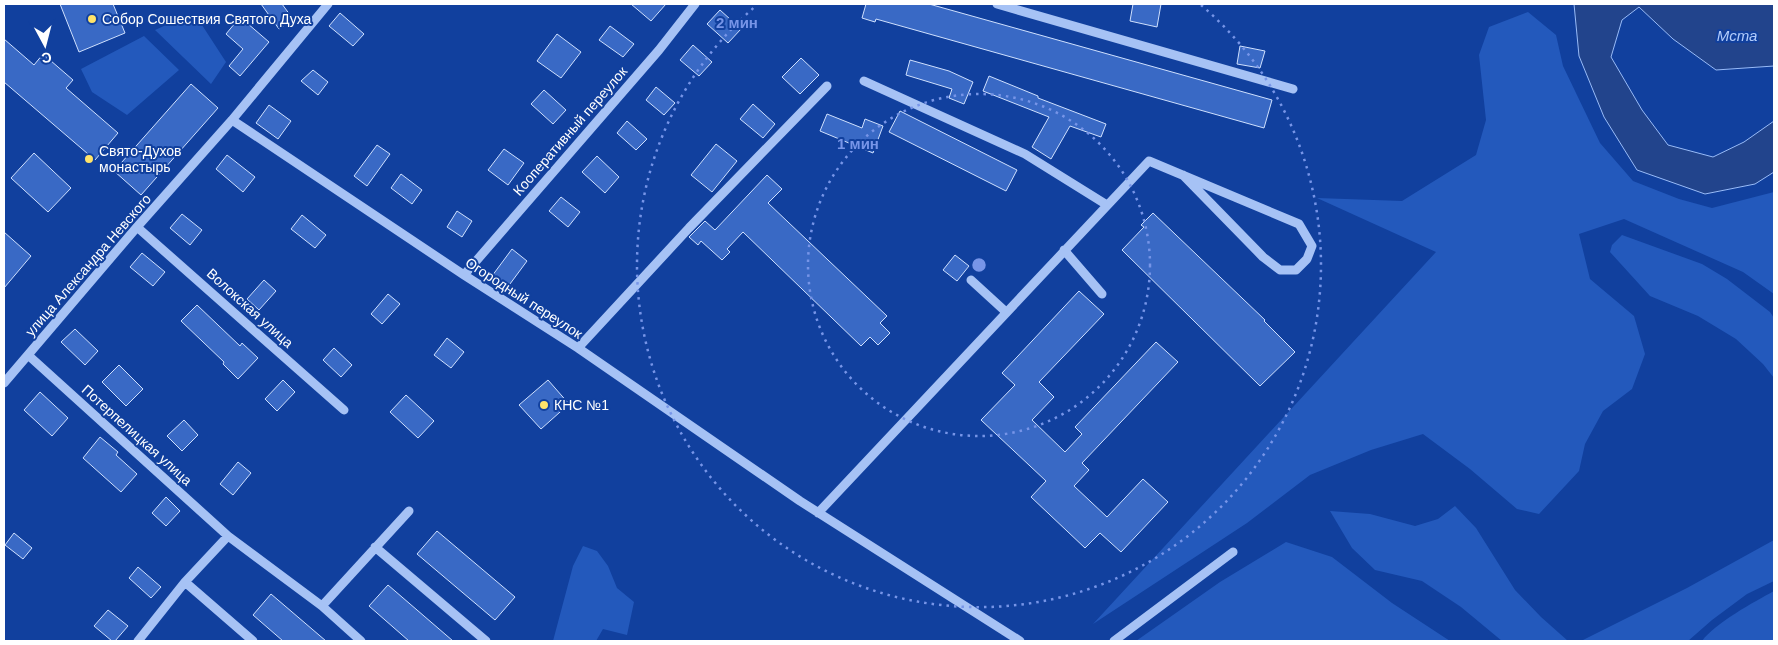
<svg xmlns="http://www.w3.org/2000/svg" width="1778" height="645" viewBox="0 0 1778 645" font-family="Helvetica,sans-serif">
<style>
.green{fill:#2359bc}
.water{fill:#22448c;stroke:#98bbf8}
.building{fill:#3969c5;stroke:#cfe0fe}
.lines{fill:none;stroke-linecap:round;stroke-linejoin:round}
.minor{stroke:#a6c2f5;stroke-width:9}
.ring{fill:none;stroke:#7795e8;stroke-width:2.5;stroke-dasharray:2.5 5}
.poi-dot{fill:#ffe36a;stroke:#11409e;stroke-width:2}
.labels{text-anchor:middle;stroke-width:4;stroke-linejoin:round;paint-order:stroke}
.poi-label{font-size:14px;fill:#fff;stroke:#11409e;text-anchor:start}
.street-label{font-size:14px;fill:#fff;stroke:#11409e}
.water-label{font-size:15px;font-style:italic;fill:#b3cdfb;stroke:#11409e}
.centre{fill:#7795e8;stroke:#11409e;stroke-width:2.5}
.ring-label{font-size:15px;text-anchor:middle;font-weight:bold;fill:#7795e8;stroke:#11409e;stroke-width:4;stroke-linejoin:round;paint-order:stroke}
</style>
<rect width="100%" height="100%" fill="#11409e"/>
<!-- green -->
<path class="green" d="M1528,12L1556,35L1563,66L1600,143L1633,181L1679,199L1712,208L1774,192V294L1743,272L1624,219L1579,234L1590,279L1634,316L1645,354L1632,389L1603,411L1585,444L1579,471L1539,514L1517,509L1470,469L1423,434L1371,450L1310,475L1247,523L1093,624L1436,252L1317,198L1402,201L1476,155L1486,120L1479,55L1489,27Z
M184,17L200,22L226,62L211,84L155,30Z
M144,36L179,70L127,115L92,92L81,69Z
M1622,235L1702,264L1727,279L1770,312L1774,318V378L1763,364L1736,339L1698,316L1650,296L1610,252L1612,245Z
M1455,506L1476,528L1515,590L1541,617L1568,641H1502L1461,607L1422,581L1375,570L1352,548L1330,511L1370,514L1415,526L1438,519Z
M1774,540V581L1747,594L1712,620L1688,641H1581L1687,588Z
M1286,542L1332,557L1392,603L1450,641H1136L1220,582Z
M583,546L597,551L608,566L617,588L634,602L627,635L603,629L596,641H553L573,566Z
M1774,591V641H1702C1715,623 1754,602 1774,591Z"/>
<!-- water -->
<path class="water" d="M1574,4H1774V66L1716,70L1673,39L1639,7L1622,20L1611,57L1642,110L1668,145L1713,157L1744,142L1774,121V172L1755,184L1705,194L1637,170L1604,117L1579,56Z"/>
<!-- building -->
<path class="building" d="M60,4H113L125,33L79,52Z
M261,4H282L293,19L279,29Z
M631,4H666L651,21Z
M866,4H929L1272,100L1264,128L876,19L875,22L862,18Z
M1133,4H1161L1157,27L1130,21Z
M720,10L741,29L728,43L707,24Z
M340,13L364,34L353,46L329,26Z
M240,17L269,42L240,76L229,66L243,49L226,34Z
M610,26L634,44L623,57L599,40Z
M557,34L581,52L561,78L537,61Z
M4,39L34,65L43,54L73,80L66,88L118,133L95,160L4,82Z
M693,45L712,62L699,76L680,60Z
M1240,46L1265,51L1260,68L1237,64Z
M801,58L819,75L800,94L782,77Z
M910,60L949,71L973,82L964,104L949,98L952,89L906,75Z
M313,70L328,82L318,95L301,81Z
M989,76L1038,96V98L1106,124L1101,137L1070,126L1051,159L1032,147L1049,117L983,91Z
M191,84L218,108L141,195L114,171Z
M656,87L675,103L664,115L646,100Z
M544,90L566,110L553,124L531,104Z
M753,104L775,124L763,138L740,119Z
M269,105L291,121L278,139L256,123Z
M900,111L1017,170L1006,191L889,132Z
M827,114L862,128L865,119L883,126L873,153L820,131Z
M627,121L647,139L636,150L617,133Z
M716,144L737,161L712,192L691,175Z
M377,145L390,154L367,186L354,176Z
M504,149L524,163L508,185L488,170Z
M34,153L71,188L48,212L11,178Z
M227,155L255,177L243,192L216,169Z
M597,156L619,177L605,193L582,172Z
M401,174L422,190L412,204L391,188Z
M767,175L782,189L768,203L887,316L880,323L890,333L878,345L870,337L861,346L743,232L727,249L730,252L722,260L701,241L698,245L689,237L705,221L715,230Z
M561,197L580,212L568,227L549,211Z
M457,211L472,221L462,237L447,227Z
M1153,213L1265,320L1264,321L1295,352L1260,386L1122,250L1144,227L1141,225Z
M182,214L202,230L190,245L170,228Z
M302,215L326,235L315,248L291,229Z
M4,232L31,256L4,288Z
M512,249L527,261L507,288L492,276Z
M142,253L165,272L153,286L130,267Z
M955,255L969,266L957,281L943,270Z
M264,280L276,291L259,310L247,299Z
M1079,291L1104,314L1039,382L1054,397L1032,420L1065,452L1082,434L1075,427L1156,342L1178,362L1082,463L1089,470L1074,486L1107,517L1143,479L1168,502L1121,552L1100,533L1085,548L1031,497L1046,481L981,420L1015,385L1002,373Z
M388,294L400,304L382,324L371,314Z
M197,305L240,346L242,343L258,358L238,379L223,364L224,362L181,321Z
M75,329L98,351L85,365L61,342Z
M447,338L464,352L451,368L434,355Z
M334,348L352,365L341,377L323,360Z
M119,365L143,389L126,406L102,382Z
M283,380L295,392L277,411L265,399Z
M548,380L569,404L541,429L519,405Z
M40,392L68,418L52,436L24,410Z
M406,395L434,421L418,438L390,412Z
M184,420L198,435L182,451L167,436Z
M100,437L118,452L116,455L137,474L121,492L83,458Z
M238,462L251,473L233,495L220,484Z
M166,497L180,511L166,526L152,513Z
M437,531L515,597L495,620L417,554Z
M14,533L32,548L23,559L5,545Z
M138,567L161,587L151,598L129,578Z
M388,585L453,641H409L369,606Z
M271,594L326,641H283L253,615Z
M108,610L128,626L115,641H112L94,626Z"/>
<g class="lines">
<!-- minor -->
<path class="minor" d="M997,4L1293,89
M864,81L1025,154L1107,205
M232,120L464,275L578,348L800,501L1020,641
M137,227L344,410
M1064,250L1102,294
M464,275L659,50L695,4
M971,280L1006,312
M578,348L689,228L827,86
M28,355L228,536L322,606L361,641
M4,383L137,227L232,120L328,4
M818,513L1149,161L1299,224L1312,246L1307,259L1296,270H1280L1263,257L1183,175
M375,547L486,641
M185,582L253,641
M322,606L409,511
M138,641L185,582L228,536
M1114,641L1233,552"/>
</g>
<!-- distance rings -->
<g class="ring">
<circle cx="979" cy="265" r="171"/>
<path d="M1201 5A342 342 0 1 1 757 5"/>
</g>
<!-- markers -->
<g class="poi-dot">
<circle cx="92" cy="19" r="5"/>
<circle cx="89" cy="159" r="5"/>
<circle cx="544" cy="405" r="5"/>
</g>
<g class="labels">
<!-- poi labels -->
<g class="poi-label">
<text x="102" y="24">Собор Сошествия Святого Духа</text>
<text x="99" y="156">Свято-Духов<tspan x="99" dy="16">монастырь</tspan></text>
<text x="554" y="410">КНС №1</text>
</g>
<!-- street labels -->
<g class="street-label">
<text transform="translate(570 131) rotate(-49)" y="5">Кооперативный переулок</text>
<text transform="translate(88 265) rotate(-49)" y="5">улица Александра Невского</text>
<text transform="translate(524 298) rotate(33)" y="5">Огородный переулок</text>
<text transform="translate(250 308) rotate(42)" y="5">Волокская улица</text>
<text transform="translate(137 435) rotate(42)" y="5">Потерпелицкая улица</text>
</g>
<!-- water labels -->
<g class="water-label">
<text x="1737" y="41">Мста</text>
</g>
</g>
<circle cx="979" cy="265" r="8" class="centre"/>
<g class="ring-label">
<text x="737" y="28">2 мин</text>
<text x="858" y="149">1 мин</text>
</g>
<!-- border -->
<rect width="1778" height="645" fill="none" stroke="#ffffff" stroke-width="10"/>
<!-- north arrow -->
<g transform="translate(45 45) rotate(173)" stroke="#11409e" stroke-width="4" paint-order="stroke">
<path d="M0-4L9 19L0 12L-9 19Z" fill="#ffffff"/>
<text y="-8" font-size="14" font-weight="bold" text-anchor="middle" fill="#ffffff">С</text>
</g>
</svg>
